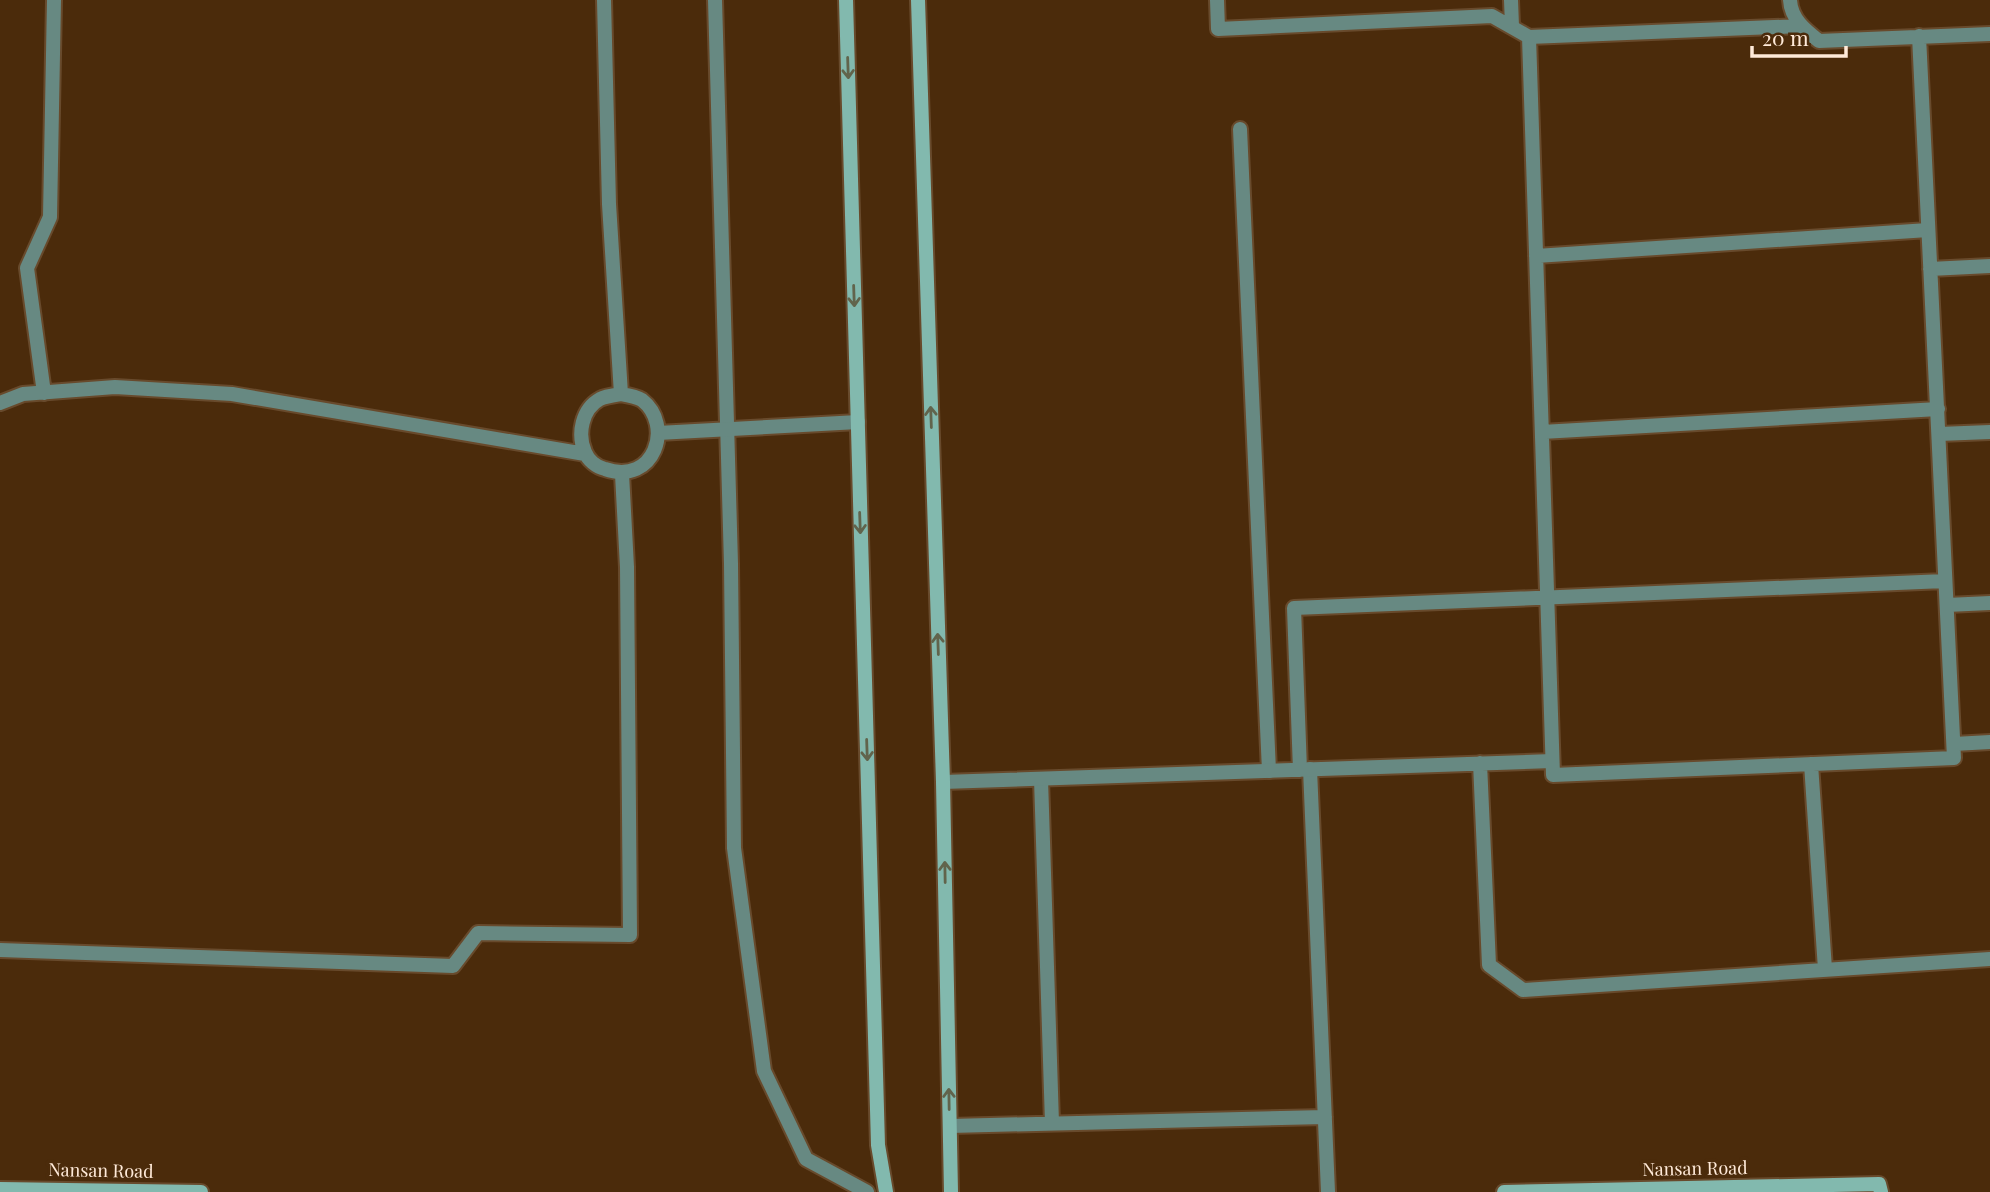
<svg xmlns="http://www.w3.org/2000/svg" width="1990" height="1192" viewBox="0 0 1990 1192" font-family="'Playfair Display',serif">
<style>
.lines{fill:none;stroke-linecap:round;stroke-linejoin:round}
.lane-casing{stroke:#684a2c;stroke-width:18}
.street-casing{stroke:#684a2c;stroke-width:18}
.secondary-casing{stroke:#684a2c;stroke-width:18}
.lane{stroke:#678982;stroke-width:14}
.street{stroke:#678982;stroke-width:14}
.secondary{stroke:#82b9ae;stroke-width:14}
.oneway{stroke:#61644c}
.labels{text-anchor:middle;stroke-width:7;stroke-linejoin:round;paint-order:stroke}
.street-label{font-size:18px;fill:#ffead9;stroke:#4b2b0b}
</style>
<rect width="100%" height="100%" fill="#4b2b0b"/>
<g class="lines">
<!-- lane casing -->
<g class="lane-casing">
<path id="lane" d="M715,0L731,564L734,848L764,1071L806,1159L867,1192
M1240,129L1269,771
M1310,769L1328,1192
M1041,779L1052,1123
M950,1126L1325,1117"/>
</g>
<!-- street casing -->
<g class="street-casing">
<path id="street" d="M604,0L609,204L621,394
M1217,0L1218,29L1492,16L1529,37
M1511,0L1512,26
M1790,0C1791,19 1805,30 1819,41L1990,34
M1800,26L1529,37L1553,775L1954,758L1919,36
M1536,256L1928,230
M1930,269L1990,266
M44,393L27,268L50,217L54,0
M621,394C627,395 637,397 642,400C674,425 655,486 605,469C596,467 588,460 585,452C577,434 582,409 600,399C606,396 615,395 621,394Z
M0,403L23,394L115,387L232,394L585,454
M1542,432L1938,409
M658,433L858,422
M1939,434L1990,432
M1947,605L1990,603
M1954,744L1990,742
M1480,763L1489,965L1523,990L1990,959
M1811,764L1825,969
M1300,770L1294,608L1945,581
M943,782L1552,761
M0,950L453,966L478,933L630,935L627,567L622,474"/>
</g>
<!-- secondary casing -->
<g class="secondary-casing">
<path id="secondary" d="M846,0L878,1145L886,1192
M918,0L943,782L951,1192
M0,1189L201,1192
M1504,1192L1879,1184L1881,1192"/>
</g>
<!-- lane -->
<use href="#lane" class="lane"/>
<!-- street -->
<use href="#street" class="street"/>
<!-- secondary -->
<use href="#secondary" class="secondary"/>
</g>
<!-- one-way arrows -->
<defs><path id="oneway-shaft" d="M-6 0H5M1.5-3L5.5 0L1.5 3" fill="none" stroke-width="1.6" stroke-linecap="round" stroke-linejoin="round" transform="scale(1.75)"/></defs>
<g class="oneway">
<use href="#oneway-shaft" transform="translate(848 68) rotate(88)"/>
<use href="#oneway-shaft" transform="translate(854 296) rotate(88)"/>
<use href="#oneway-shaft" transform="translate(931 417) rotate(-92)"/>
<use href="#oneway-shaft" transform="translate(860 523) rotate(88)"/>
<use href="#oneway-shaft" transform="translate(938 644) rotate(-92)"/>
<use href="#oneway-shaft" transform="translate(867 750) rotate(88)"/>
<use href="#oneway-shaft" transform="translate(945 872) rotate(-91)"/>
<use href="#oneway-shaft" transform="translate(949 1099) rotate(-91)"/>
</g>
<g class="labels">
<!-- street labels -->
<g class="street-label">
<text transform="translate(1695 1169) rotate(-1)" y="6">Nansan Road</text>
<text transform="translate(101 1171) rotate(1)" y="6">Nansan Road</text>
</g>
</g>
<!-- scale -->
<path d="M1752 46v10h94v-10" fill="none" stroke="#ffead9" stroke-width="3.5"/>
<text x="1762" y="46" font-size="21" fill="#ffead9" stroke="#4b2b0b" stroke-width="5" paint-order="stroke">20 m</text>
</svg>
